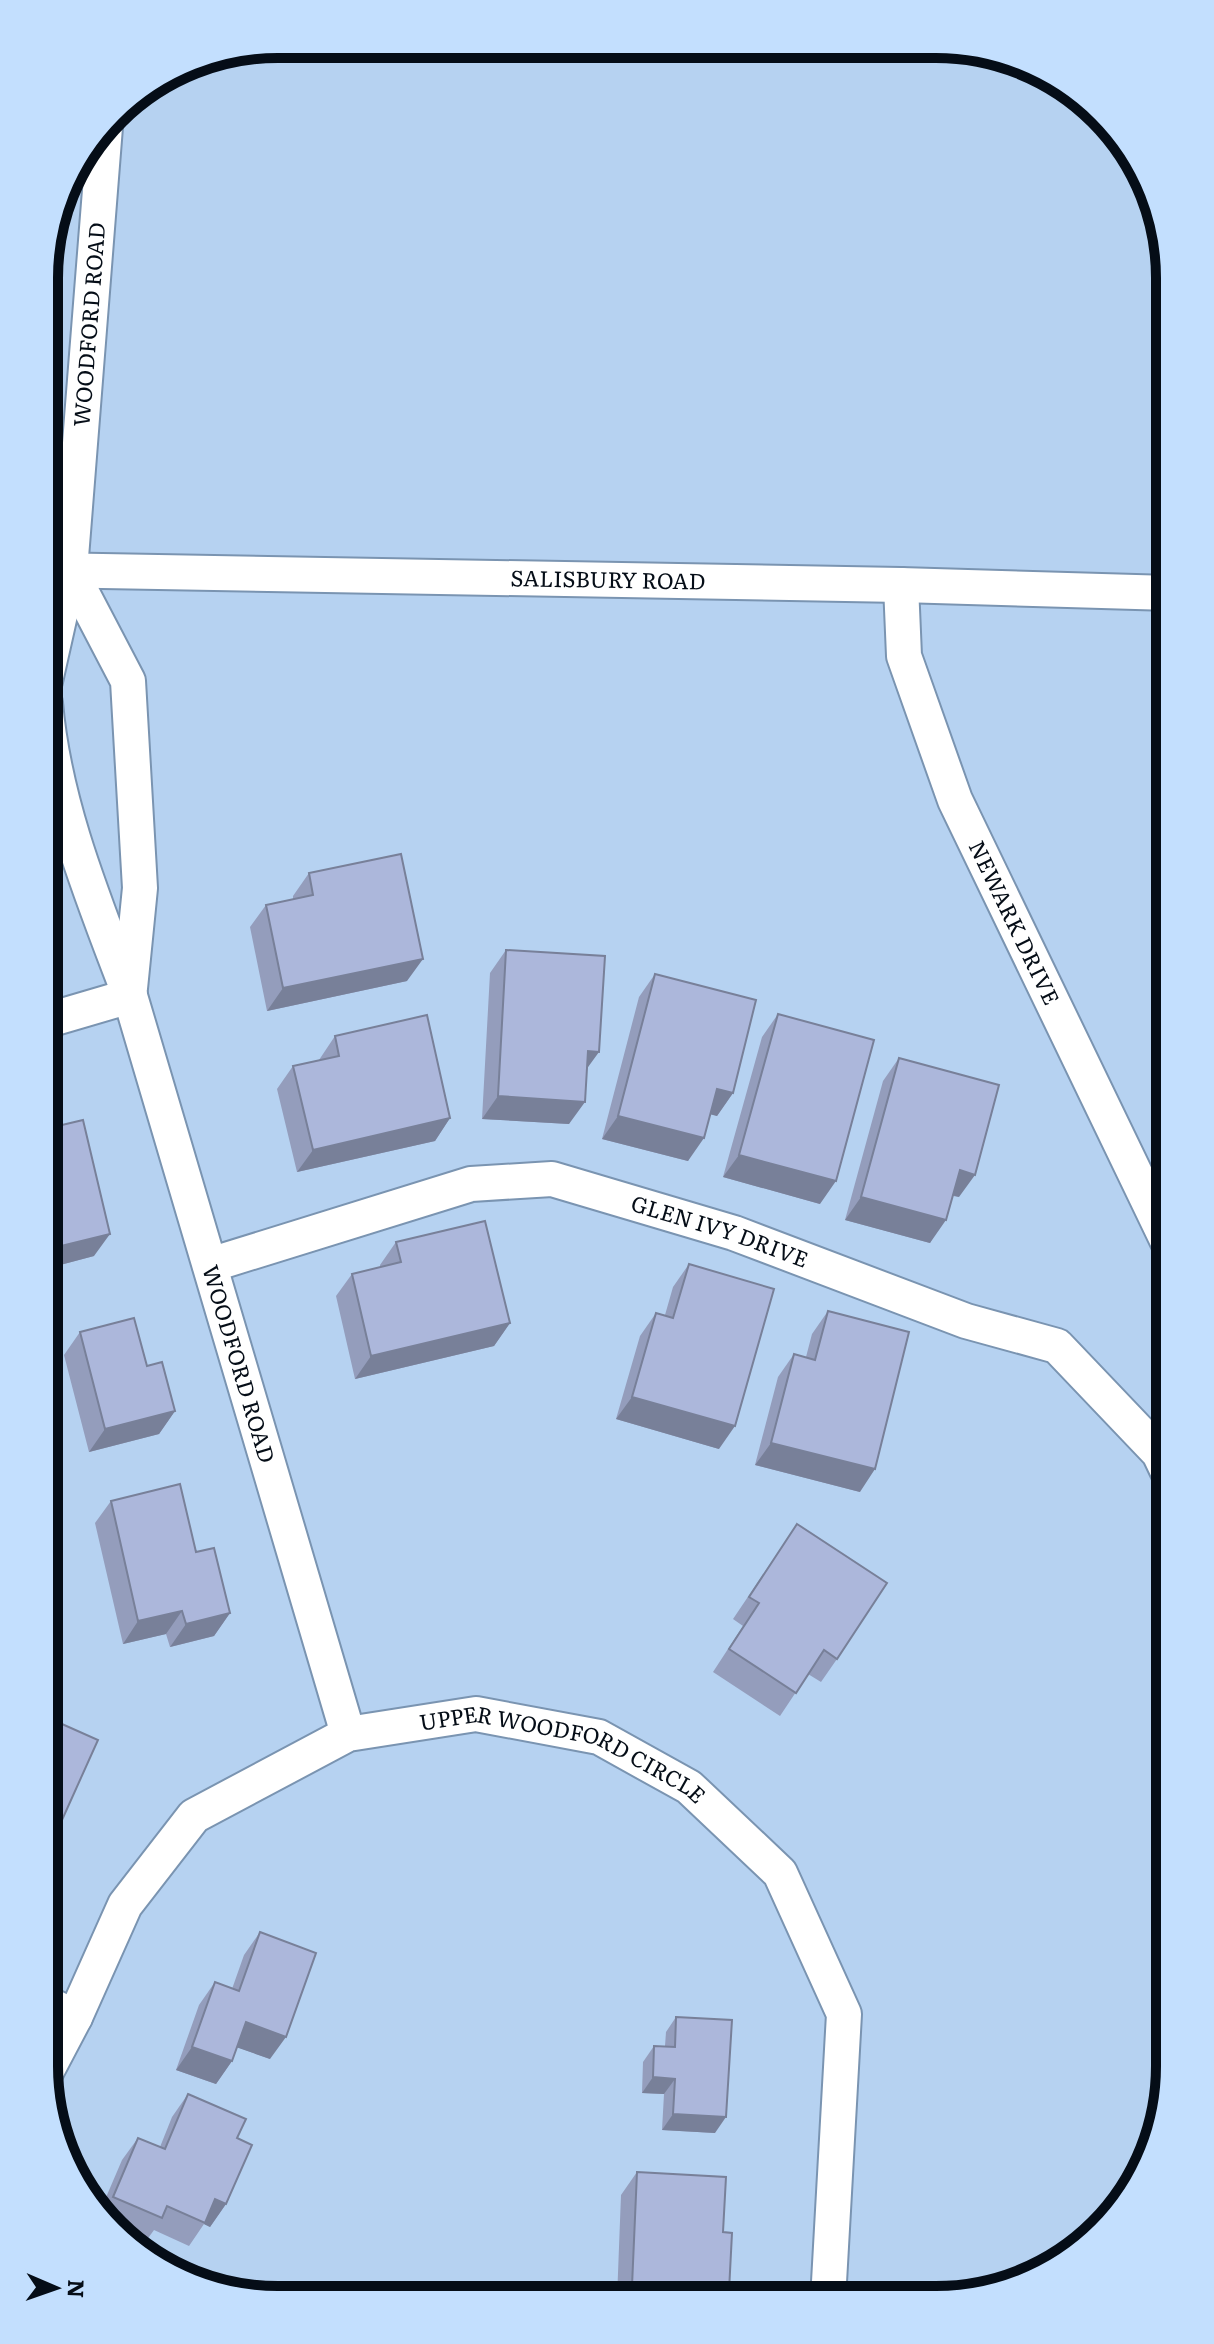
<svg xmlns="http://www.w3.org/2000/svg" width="1214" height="2344" viewBox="0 0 1214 2344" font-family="Literata,serif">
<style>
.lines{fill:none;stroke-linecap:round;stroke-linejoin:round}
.minor-casing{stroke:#7a94b1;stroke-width:38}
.minor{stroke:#fff;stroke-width:34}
.wall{fill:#949dbc}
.shaded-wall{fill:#788099}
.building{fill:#acb7db;stroke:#788099;stroke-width:2}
.labels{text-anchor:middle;stroke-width:7;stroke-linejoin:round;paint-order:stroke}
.street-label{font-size:22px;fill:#050d17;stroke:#c3dffe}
.rim{fill:none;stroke:#050d17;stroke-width:10}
</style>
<rect width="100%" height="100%" fill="#b6d2f1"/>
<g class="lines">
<!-- minor casing -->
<g class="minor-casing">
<g id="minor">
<path id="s1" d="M46,570L901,585L1170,593"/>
<path d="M70,570L128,681L140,888L130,988"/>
<path id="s2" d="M901,585L904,656L955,800L1170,1246"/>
<path id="s3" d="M45,681L70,570L105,127"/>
<path id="s4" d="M45,703C54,805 94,901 130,996L348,1734"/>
<path d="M45,1021L130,996"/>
<path id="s5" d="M210,1265L471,1184L552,1179L734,1233L966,1321L1057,1346L1159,1453L1170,1476"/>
<path d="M44,2002L75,2017"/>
<path id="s6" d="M45,2074L75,2017L125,1905L194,1816L348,1734L476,1714L599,1737L689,1787L780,1873L844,2014L828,2300"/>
</g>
</g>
<!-- minor -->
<use href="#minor" class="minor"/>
</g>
<!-- wall -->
<path class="wall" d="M309,873L407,981L267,1011L250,927L266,905L293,899V896Z
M506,950L586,1070L569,1124L482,1119L490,973Z
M655,974L733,1093L717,1116L711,1114L688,1161L602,1139L639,997Z
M778,1014L820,1204L723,1177L762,1037Z
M335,1036L450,1118L435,1141L297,1172L277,1089L293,1066L319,1060Z
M899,1058L959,1197L953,1196L930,1243L845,1220L883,1081Z
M45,1129L94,1256L45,1269Z
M396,1242L510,1323L494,1346L355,1379L336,1296L352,1274L380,1267V1265Z
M689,1264L719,1449L616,1419L640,1336L656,1313L665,1315L673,1287Z
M828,1311L860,1492L755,1465L778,1377L794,1354L806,1357L812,1334Z
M80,1332L147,1366L175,1411L159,1434L89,1452L64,1355Z
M111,1501L196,1552L230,1613L214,1636L170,1647L166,1634L123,1644L95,1523Z
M797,1524L837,1659L821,1682L808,1674L780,1716L713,1672L743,1626L733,1619Z
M260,1932L270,2059L237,2047L232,2061L216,2084L176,2070L199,2005L215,1982L232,1989L244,1955Z
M676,2017L715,2133L662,2130L664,2094L642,2093L643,2062L654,2046H665L666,2032Z
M188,2094L237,2138L226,2204L210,2227L204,2224L189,2246L154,2230L146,2241L113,2227L101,2209L122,2160L138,2138L160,2147L172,2117Z
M637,2172L723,2232L724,2299H617L621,2195Z"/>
<!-- shaded-wall -->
<path class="shaded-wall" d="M423,959L407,981L267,1011L283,988Z
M588,1051L599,1052L583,1074Z
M717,1089L733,1093L717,1116L701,1112Z
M498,1096L585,1102L569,1124L482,1119Z
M618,1116L704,1138L688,1161L602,1139Z
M450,1118L435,1141L297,1172L313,1150Z
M739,1155L836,1181L820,1204L723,1177Z
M960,1170L975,1175L959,1197L944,1193Z
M861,1197L946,1220L930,1243L845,1220Z
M110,1234L94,1256L45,1269V1264L57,1247Z
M510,1323L494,1346L355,1379L371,1356Z
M632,1397L735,1426L719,1449L616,1419Z
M175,1411L159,1434L89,1452L105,1429Z
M771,1443L875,1469L860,1492L755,1465Z
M182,1611L166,1634L123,1644L138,1621Z
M230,1613L214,1636L170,1647L186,1624Z
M246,2022L286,2037L270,2059L230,2045Z
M192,2047L232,2061L216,2084L176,2070Z
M653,2077L675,2079L664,2094L642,2093Z
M673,2114L726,2117L715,2133L662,2130Z
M215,2199L226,2204L210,2227L204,2224Z
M632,2286L729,2291L724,2299H623Z"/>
<!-- building -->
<path class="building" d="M401,854L423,959L283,988L266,905L313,895L309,873Z
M506,950L605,956L599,1052L588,1051L585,1102L498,1096Z
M655,974L756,1000L733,1093L717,1089L704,1138L618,1116Z
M778,1014L874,1040L836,1181L739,1155Z
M427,1015L450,1118L313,1150L293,1066L339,1056L335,1036Z
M899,1058L999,1085L975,1175L960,1170L946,1220L861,1197Z
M83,1120L110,1234L57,1247L45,1195V1129Z
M485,1221L510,1323L371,1356L352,1274L401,1262L396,1242Z
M689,1264L774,1289L735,1426L632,1397L656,1313L673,1318Z
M828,1311L909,1332L875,1469L771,1443L794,1354L815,1360Z
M134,1318L147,1366L162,1362L175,1411L105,1429L80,1332Z
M180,1484L196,1552L214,1548L230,1613L186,1624L182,1611L138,1621L111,1501Z
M797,1524L887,1583L837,1659L824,1650L796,1693L729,1649L759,1603L749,1597Z
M44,1716L98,1740L44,1860Z
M260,1932L316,1953L286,2037L246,2022L232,2061L192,2047L215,1982L239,1991Z
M676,2017L732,2020L726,2117L673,2114L675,2079L653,2077L654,2046L675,2047Z
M188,2094L246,2119L237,2138L252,2145L226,2204L215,2199L205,2223L167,2206L162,2218L113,2197L138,2138L165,2149Z
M637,2172L726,2177L723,2232L732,2233L729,2291L632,2286Z"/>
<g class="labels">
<!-- street labels -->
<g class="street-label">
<text dy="8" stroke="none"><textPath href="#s3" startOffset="360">WOODFORD ROAD</textPath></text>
<text dy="8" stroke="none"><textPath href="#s1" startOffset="562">SALISBURY ROAD</textPath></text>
<text dy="8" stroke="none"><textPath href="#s2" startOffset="360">NEWARK DRIVE</textPath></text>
<text dy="8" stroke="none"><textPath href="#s5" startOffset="530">GLEN IVY DRIVE</textPath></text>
<text dy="8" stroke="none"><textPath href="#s4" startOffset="690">WOODFORD ROAD</textPath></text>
<text dy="8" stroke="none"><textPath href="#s6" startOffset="698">UPPER WOODFORD CIRCLE</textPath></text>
</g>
</g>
<!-- crop -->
<path d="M0 0H1214V2344H0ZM278 58H936A220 220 0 0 1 1156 278V2066A220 220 0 0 1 936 2286H278A220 220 0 0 1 58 2066V278A220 220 0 0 1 278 58Z" fill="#c3dffe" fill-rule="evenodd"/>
<path class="rim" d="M278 58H936A220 220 0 0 1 1156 278V2066A220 220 0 0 1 936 2286H278A220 220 0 0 1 58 2066V278A220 220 0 0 1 278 58Z"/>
<!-- north arrow -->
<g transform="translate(56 2288) rotate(92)" stroke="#c3dffe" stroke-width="6" paint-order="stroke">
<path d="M0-6L14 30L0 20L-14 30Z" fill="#050d17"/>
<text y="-12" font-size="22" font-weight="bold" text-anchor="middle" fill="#050d17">N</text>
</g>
</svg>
